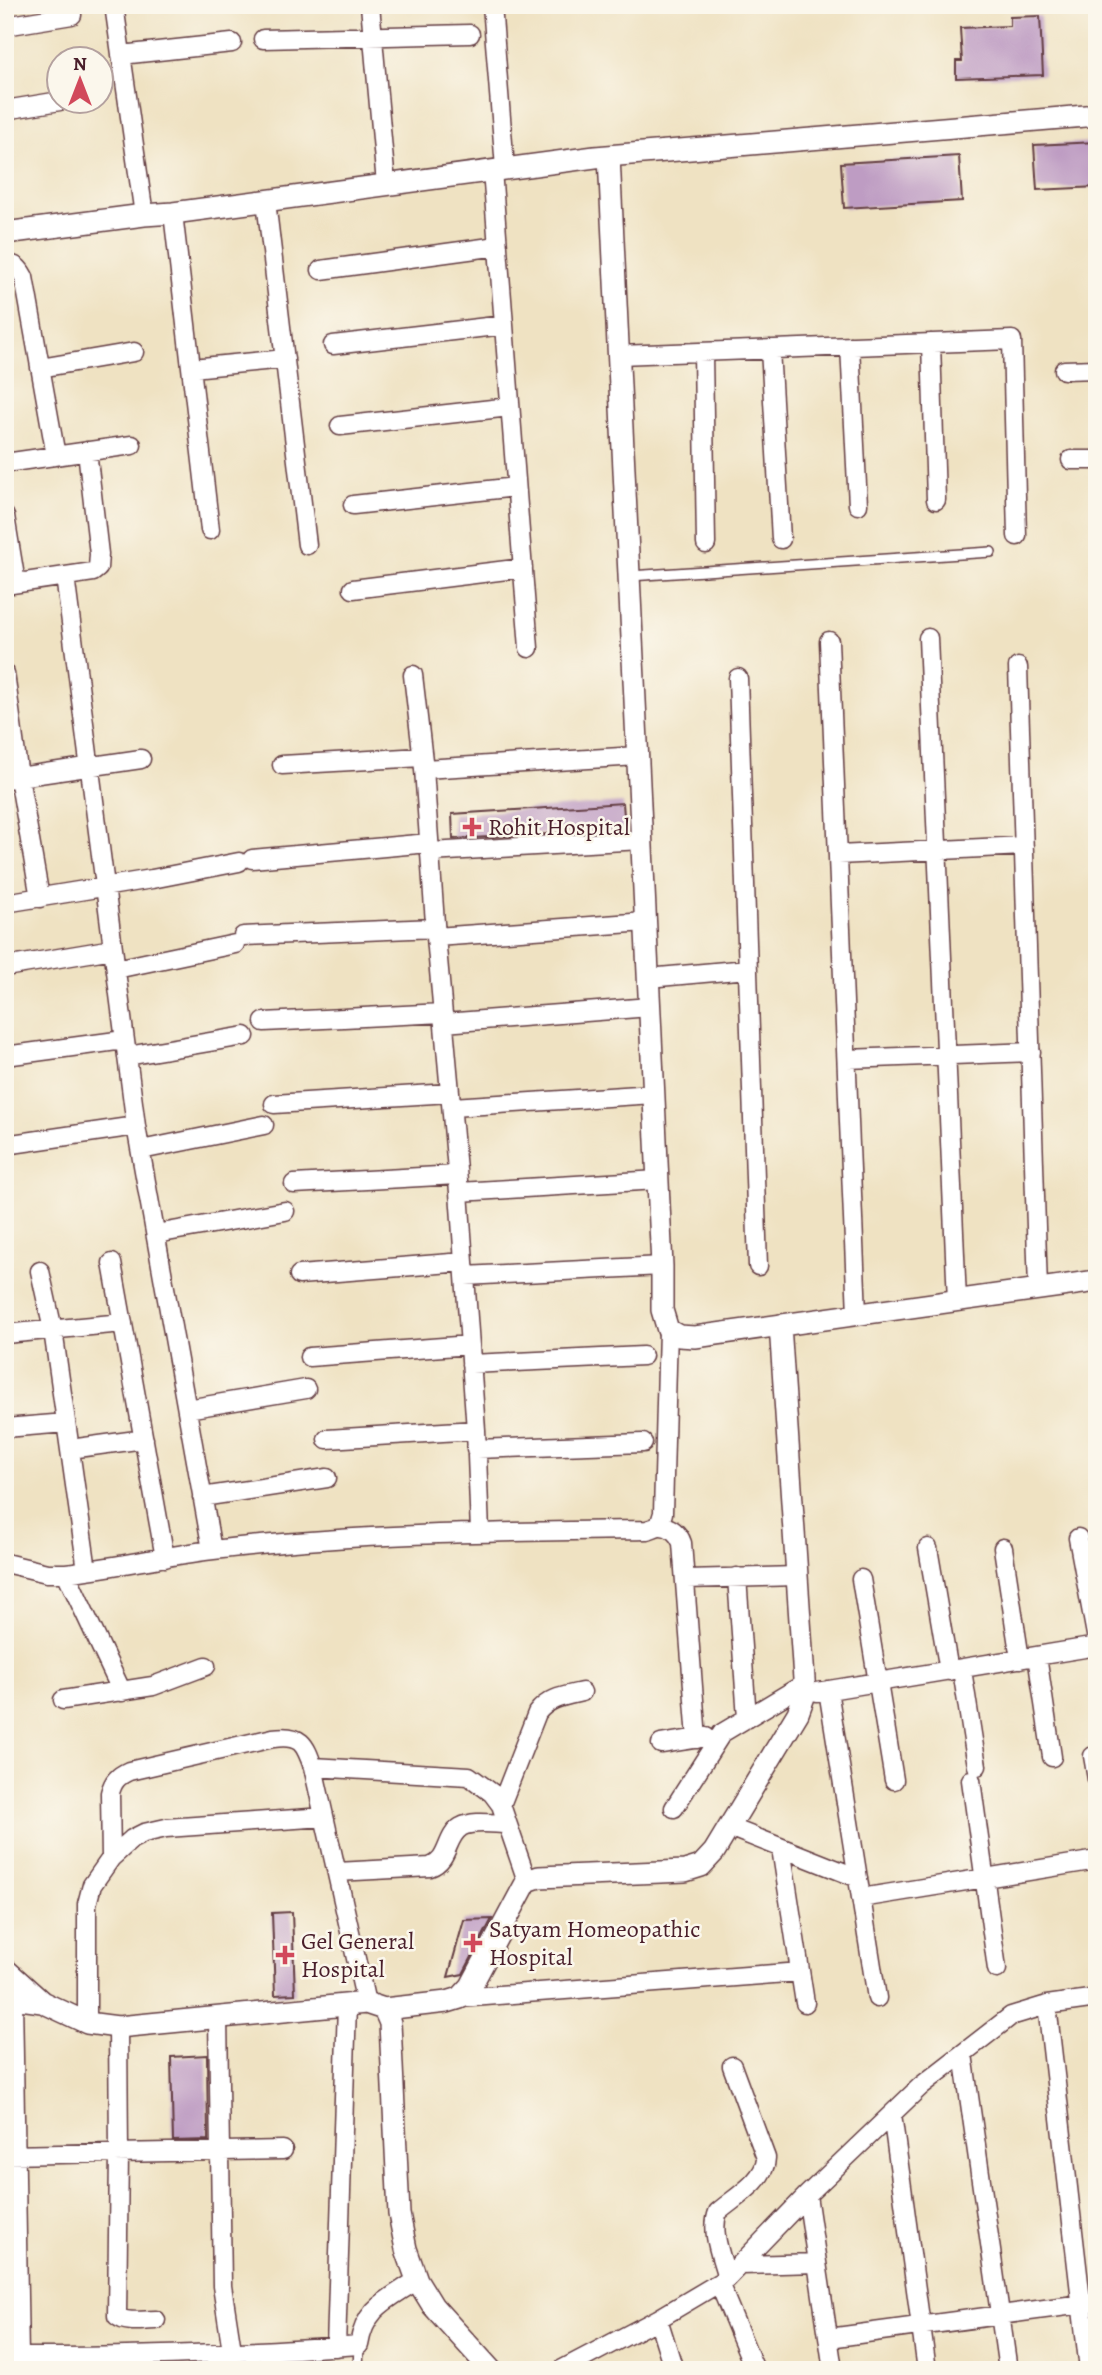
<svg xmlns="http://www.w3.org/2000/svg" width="1102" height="2375" viewBox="0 0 1102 2375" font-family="Alegreya,serif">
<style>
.building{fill:#be9cc3}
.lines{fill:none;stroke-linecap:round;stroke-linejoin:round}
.service-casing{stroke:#633c42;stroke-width:12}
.minor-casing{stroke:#633c42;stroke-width:21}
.tertiary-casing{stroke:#633c42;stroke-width:24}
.service{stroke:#fff;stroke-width:9}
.minor{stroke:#fff;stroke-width:18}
.tertiary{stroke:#fff;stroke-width:21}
.poi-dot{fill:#d1495b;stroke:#fbf7ec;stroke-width:2.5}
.labels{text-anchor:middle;stroke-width:5;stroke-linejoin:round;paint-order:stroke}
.poi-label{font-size:24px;fill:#4a1f2b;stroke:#fbf7ec;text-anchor:start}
</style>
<rect width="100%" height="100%" fill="#fbf7ec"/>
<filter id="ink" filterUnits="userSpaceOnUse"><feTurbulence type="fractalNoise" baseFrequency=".0143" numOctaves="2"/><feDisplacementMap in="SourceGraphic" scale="14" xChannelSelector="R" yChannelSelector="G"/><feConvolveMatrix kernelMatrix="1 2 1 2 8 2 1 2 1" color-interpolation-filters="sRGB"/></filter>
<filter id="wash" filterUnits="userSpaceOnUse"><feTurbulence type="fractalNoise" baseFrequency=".00686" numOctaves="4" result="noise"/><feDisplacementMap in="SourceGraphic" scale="28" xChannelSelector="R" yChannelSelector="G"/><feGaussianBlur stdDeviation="1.57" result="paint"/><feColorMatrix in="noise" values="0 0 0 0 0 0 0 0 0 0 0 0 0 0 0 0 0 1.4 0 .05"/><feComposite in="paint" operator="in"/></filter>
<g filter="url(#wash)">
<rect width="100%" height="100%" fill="#efe2c2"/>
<g id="blocks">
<!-- building -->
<path class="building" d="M1040,16L1043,75L956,78V61H962L960,28L1010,26V17Z
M1097,142V187L1037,190L1034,145Z
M959,156L962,201L844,208L841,163Z
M623,803L625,830L453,839L452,814Z
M292,1912L295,1994L275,1995L272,1913Z
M492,1919L463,1974L448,1977L464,1920Z
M207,2055L208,2140L173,2141L171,2057Z"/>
</g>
</g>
<g filter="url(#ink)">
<use href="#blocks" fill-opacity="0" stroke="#633c42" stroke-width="2"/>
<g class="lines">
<!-- service casing -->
<g class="service-casing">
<path id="service" d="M630,576L991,552
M358,2370L359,2345"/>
</g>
<!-- minor casing -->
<g class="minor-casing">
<path id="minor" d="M114,5L144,215
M370,5L386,184
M492,5L505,168
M5,26L72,15
M263,39L470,34
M121,55L232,43
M5,110L60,101
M492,170L529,648
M266,201L307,545
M173,213L210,530
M5,264C16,264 19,268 24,277L56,456
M321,270L498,246
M931,343L936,500
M333,345L504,325
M850,346L858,505
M770,349L781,539
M703,353L706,544
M619,355L1012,340L1017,536
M40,368L134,352
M192,368L285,359
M1064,370L1097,369
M340,426L510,407
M1071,460H1097
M5,463L132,445
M353,505L516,487
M5,516L16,583
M65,576L136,1126L212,1550
M5,585L93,572L98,568L99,554L87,451
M353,589L523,568
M928,638L957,1301
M829,641L857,1314
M1018,667L1038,1289
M5,673L19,777L40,898
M413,675L424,769L436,937L459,1192L476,1430L480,1532
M738,678L758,1266
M282,765L422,757
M424,769L638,756
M5,779L141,759
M430,852L642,840
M838,855L1024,846
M252,859L429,843
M5,903L152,879L239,862
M243,936L435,928
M436,937L646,922
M5,967L113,949
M116,969L235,944
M648,978L748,969
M264,1022L443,1013
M444,1023L650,1007
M5,1056L124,1040
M127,1056L245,1036
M847,1059L1031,1052
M274,1104L450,1093
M452,1107L654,1094
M5,1145L136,1126
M141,1150L264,1125
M294,1184L457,1175
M459,1192L658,1180
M156,1234L285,1211
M112,1263L165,1558
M40,1271L53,1330L87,1570
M299,1275L464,1262
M465,1276L662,1266
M5,1334L123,1323
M309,1357L470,1345
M471,1364L643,1356
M187,1409L306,1389
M5,1428L66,1423
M327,1439L476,1430
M70,1449L144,1439
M476,1449L643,1443
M202,1497L327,1478
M659,1526L663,1513L668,1330
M1078,1538L1097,1640
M928,1548L949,1671
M1003,1548L1020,1659
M5,1563L47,1573H66C115,1567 164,1556 213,1550C357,1533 503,1532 647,1530C651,1529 655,1527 659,1526C670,1525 679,1534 682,1543L697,1739
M66,1573L122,1692
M737,1577L747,1718
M686,1579L796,1576
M861,1579L894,1780
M1037,1656L1052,1757
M962,1670L977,1766
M828,1690L877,1998
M817,1692L1097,1646
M63,1700L153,1686L206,1666
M661,1744L706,1737
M1093,1756L1097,1779
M313,1767L469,1776L492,1793L501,1805L527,1881
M971,1780L997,1969
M501,1805L537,1713C548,1698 564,1696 582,1692
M674,1808L722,1733L804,1684
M729,1827L858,1878
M781,1848L805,2003
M111,1858L110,1793C113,1781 118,1776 129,1771L273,1738C301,1734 305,1744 313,1767L366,2003
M337,1872L430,1867C450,1860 445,1837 461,1827C473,1820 494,1824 507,1824
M861,1898L1097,1860
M15,1984L13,1998L19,2357
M460,1998L800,1972
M1047,2005L1089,2370
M218,2017L222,2286L235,2370
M87,2023V1904L92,1885L111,1858L132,1839L144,1833L166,1828L324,1817
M118,2027L119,2154L117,2316C126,2324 144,2320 156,2320
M963,2054L1008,2370
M892,2114L927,2370
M5,2155L283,2150
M807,2195L833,2370
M740,2265L817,2263
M727,2278C722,2258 710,2232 718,2212C734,2198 766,2180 766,2158L732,2066
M719,2283L755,2370
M658,2319L674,2370
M829,2338L1097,2302
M336,2347L347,2005
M5,2357C124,2358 241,2353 359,2345C365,2307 388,2300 417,2280
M561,2370L658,2319L727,2278L807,2195L921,2086L1011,2016L1047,2005L1097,1998"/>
</g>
<!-- tertiary casing -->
<g class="tertiary-casing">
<path id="tertiary" d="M609,156L662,1266V1310L668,1330L679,1336L695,1337L1097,1281
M5,233L144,215L173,213L595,157L1097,115
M5,1969L42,2002
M5,1994L13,1998L42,2002L87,2023L118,2027L366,2003L384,2009L447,2002L460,1998L471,1986L527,1881L539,1877L685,1871L701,1866L714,1852L798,1713L805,1694L780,1325
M384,2009L390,2023L399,2214L406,2249L417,2280L433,2306L491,2370"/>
</g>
<!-- service -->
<use href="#service" class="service"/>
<!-- minor -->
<use href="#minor" class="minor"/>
<!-- tertiary -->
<use href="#tertiary" class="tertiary"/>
</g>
</g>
<!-- markers -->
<g class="poi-dot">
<path d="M468.5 816.5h7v7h7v7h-7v7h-7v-7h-7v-7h7z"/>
<path d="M469.5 1932.5h7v7h7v7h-7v7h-7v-7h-7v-7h7z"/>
<path d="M281.5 1944.5h7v7h7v7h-7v7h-7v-7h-7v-7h7z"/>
</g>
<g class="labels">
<!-- poi labels -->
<g class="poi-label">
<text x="488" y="835">Rohit Hospital</text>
<text x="489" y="1937">Satyam Homeopathic<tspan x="489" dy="28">Hospital</tspan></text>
<text x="301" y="1949">Gel General<tspan x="301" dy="28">Hospital</tspan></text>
</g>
</g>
<!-- margin -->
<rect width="1102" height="2375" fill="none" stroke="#fbf7ec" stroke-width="28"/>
<!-- north arrow -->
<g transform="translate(80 80)"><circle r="33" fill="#fbf7ec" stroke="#b4a19f" stroke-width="2"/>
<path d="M0-5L12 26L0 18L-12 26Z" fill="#d1495b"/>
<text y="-10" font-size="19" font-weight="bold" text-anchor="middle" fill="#4a1f2b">N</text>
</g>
</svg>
